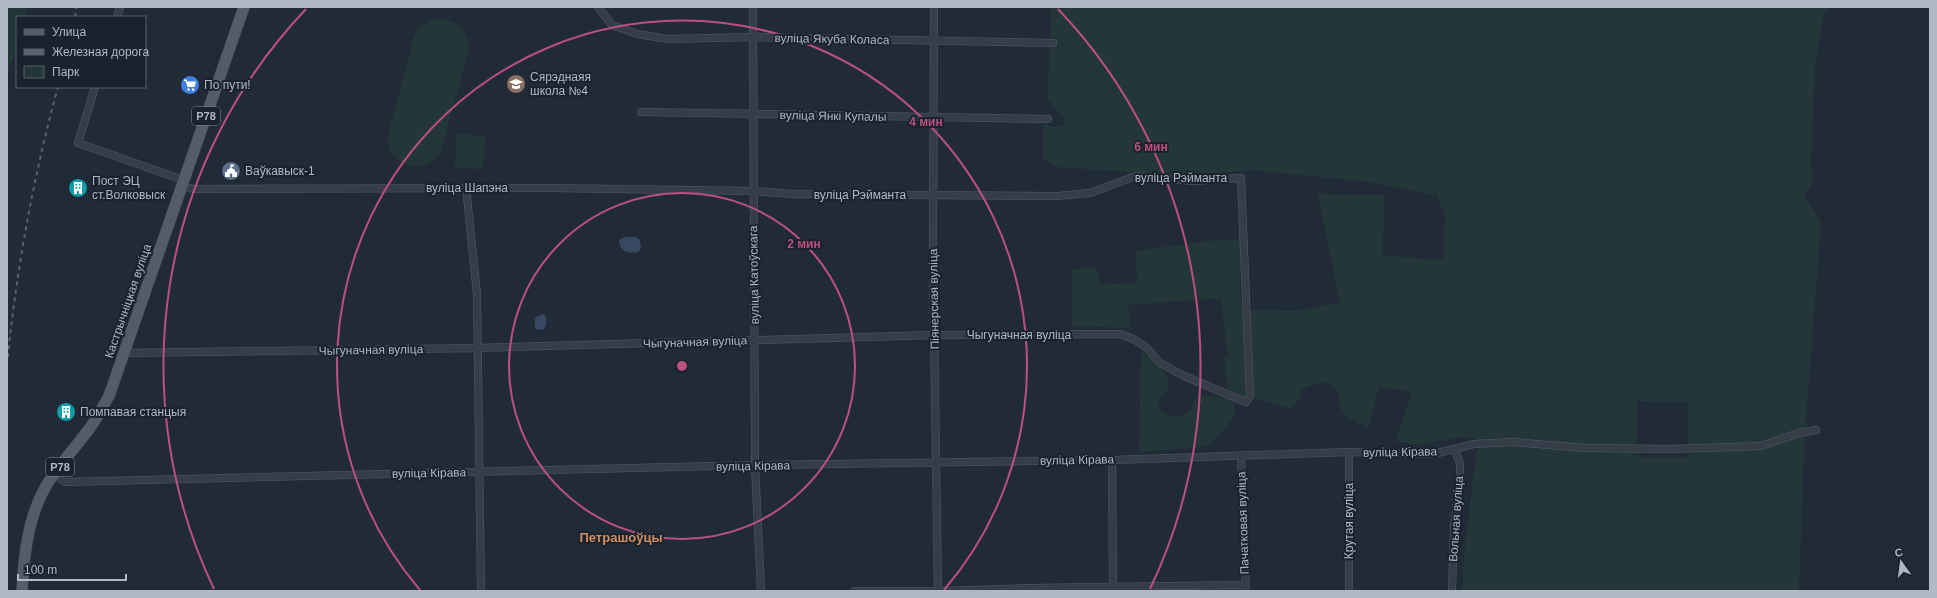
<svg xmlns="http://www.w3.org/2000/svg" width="1937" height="598" viewBox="0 0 1937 598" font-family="Arial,sans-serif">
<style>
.green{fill:#233739;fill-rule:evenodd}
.water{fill:#374960}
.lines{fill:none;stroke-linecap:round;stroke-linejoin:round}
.minor-casing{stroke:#525b66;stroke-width:8}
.primary-casing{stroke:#3e4652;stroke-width:12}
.minor{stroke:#353d48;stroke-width:7}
.primary{stroke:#535c68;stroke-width:11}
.rail{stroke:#57616f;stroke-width:2;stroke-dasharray:4 4;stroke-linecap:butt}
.ring{fill:none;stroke:#bb5080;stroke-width:2}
.labels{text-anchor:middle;stroke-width:4;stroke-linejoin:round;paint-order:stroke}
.shield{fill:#1a222d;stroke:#828b97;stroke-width:1}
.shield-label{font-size:11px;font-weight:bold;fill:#afb8c5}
.street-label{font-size:12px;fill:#afb8c5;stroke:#1a222d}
.poi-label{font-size:12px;fill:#afb8c5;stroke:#1a222d;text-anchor:start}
.neighbourhood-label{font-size:13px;font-weight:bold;fill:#d08e5f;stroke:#1a222d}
.centre{fill:#bb5080;stroke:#1a222d;stroke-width:2}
.ring-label{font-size:12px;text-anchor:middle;font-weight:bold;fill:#bb5080;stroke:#1a222d;stroke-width:4;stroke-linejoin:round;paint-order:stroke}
</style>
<rect width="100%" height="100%" fill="#212b38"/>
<!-- green -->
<path class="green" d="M7,7H24L26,9L24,17H17C17,30 19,58 8,66Z
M1050,7H1830L1823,16L1815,69L1811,160L1813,181L1804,196L1821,223L1804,445L1799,591H1462L1465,546L1478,439L1460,437L1417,445L1396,441L1412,391L1379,387L1368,429L1345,415L1341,408L1338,392L1329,383L1320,382L1300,390V398L1292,409L1241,395L1227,389L1224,358L1228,357L1221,298L1128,305L1130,328L1072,326V269L1097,268L1100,285L1137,283L1135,251L1209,241L1241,239L1240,287L1242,310L1296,311L1340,303L1318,194L1384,195L1383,255L1443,261L1445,216L1437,195L1364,181L1251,170L1193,176L1056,167L1043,158V124L1056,127L1063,126L1065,120L1047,99L1051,36ZM1637,401L1688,402L1687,458H1639L1637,444Z
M443,19C458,21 469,32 469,49L441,152C424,178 385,166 388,135L415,35C422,24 430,19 443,19Z
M456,134L485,136L483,169L455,168Z
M1141,351C1150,359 1172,373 1169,387C1168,392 1161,397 1158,402L1160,411C1173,418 1181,418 1192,409L1193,400L1200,395L1228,398L1234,404L1235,415L1227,426L1208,445L1194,448L1139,452Z"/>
<!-- water -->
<path class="water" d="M625,237H635L640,240L641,248L638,252C628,254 619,251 619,240Z
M543,314L546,316V325L543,330L535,329V318Z"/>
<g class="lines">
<!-- minor casing -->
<g class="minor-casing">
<path id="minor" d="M598,7L612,25L637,34L668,39L752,37L1053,43
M753,7L755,465L761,591
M934,7L933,261L938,591
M117,17L120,7
M95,87L78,143L183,180
M641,112L1048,119
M466,187L477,294L481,591
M124,353L476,348L935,335L1121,334L1135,340L1147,348L1160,363L1184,376L1246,402L1250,396L1241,178L1193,181L1136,176L1090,193L1058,196L792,194L754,191L549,188L194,189L181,186
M1241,455L1246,591
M1112,460L1113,587
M53,474L65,482L755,465L1112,460L1349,452L1412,454L1438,453L1474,444L1512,442L1586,448L1669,449L1761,446L1799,433L1816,430
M855,591H932
M940,591L1030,588L1246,585
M1349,591V452
M1452,591L1454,526L1460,478V463L1454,449"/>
</g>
<!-- primary casing -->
<g class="primary-casing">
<path id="primary" d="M22,591C24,551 29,507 54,474C66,457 80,442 92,425C98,416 103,406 109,396L244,7"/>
</g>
<!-- minor -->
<use href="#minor" class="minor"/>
<!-- primary -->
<use href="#primary" class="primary"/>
<!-- rail -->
<path class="rail" d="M75,17L76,7
M7,365C16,272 33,178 58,87"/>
</g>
<!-- distance rings -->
<g class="ring">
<circle cx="682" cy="366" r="173"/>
<path d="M420 590A345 345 0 1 1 944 590"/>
<path d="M214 589A518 518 0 0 1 306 9M1058 9A518 518 0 0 1 1150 589"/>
</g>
<!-- icons -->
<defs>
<g id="school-disc" transform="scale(1)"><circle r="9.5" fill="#8d6e63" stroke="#1a222d"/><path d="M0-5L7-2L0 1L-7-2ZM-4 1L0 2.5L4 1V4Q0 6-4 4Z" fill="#fff"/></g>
<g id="supermarket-disc" transform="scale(1)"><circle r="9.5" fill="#3f7fe0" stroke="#1a222d"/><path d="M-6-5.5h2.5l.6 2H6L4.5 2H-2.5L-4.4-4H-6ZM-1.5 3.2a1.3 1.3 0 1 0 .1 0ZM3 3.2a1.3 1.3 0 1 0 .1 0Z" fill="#fff"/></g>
<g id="civic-disc" transform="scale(1)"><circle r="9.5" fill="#5c6f8a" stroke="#1a222d"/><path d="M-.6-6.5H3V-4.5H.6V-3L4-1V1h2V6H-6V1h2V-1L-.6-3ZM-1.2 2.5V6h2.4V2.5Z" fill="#fff"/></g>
<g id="building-disc" transform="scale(1)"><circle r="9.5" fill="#0f9aa8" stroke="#1a222d"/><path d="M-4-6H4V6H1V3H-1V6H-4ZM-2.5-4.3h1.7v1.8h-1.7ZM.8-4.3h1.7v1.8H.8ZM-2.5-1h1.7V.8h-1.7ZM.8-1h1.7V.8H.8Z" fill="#fff"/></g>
</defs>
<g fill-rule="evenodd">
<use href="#school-disc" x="516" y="84"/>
<use href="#supermarket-disc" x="190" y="85"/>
<use href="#civic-disc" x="231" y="171"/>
<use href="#building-disc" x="78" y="188"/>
<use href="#building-disc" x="66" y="412"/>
</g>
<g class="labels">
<!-- shield labels -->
<g class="shield">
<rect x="192" y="107" width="28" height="18" rx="3"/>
<rect x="46" y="458" width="28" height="18" rx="3"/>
</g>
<g class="shield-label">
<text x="206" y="120">Р78</text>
<text x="60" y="471">Р78</text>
</g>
<!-- street labels -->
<g class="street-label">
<text transform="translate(832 39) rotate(1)" y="4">вуліца Якуба Коласа</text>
<text transform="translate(833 116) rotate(1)" y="4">вуліца Янкі Купалы</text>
<text x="1181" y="182">вуліца Рэйманта</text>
<text x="467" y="192">вуліца Шапэна</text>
<text x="860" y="199">вуліца Рэйманта</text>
<text transform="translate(754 275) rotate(-91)" y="4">вуліца Катоўскага</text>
<text transform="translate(934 299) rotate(-91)" y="4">Піянерская вуліца</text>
<text transform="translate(128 301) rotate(-71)" y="4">Кастрычніцкая вуліца</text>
<text x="1019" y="339">Чыгуначная вуліца</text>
<text transform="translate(695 342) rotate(-2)" y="4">Чыгуначная вуліца</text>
<text transform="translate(371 350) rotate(-1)" y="4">Чыгуначная вуліца</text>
<text transform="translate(1400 452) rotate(-1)" y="4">вуліца Кірава</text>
<text transform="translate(1077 460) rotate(-1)" y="4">вуліца Кірава</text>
<text transform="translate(753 466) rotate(-1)" y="4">вуліца Кірава</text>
<text transform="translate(429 473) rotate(-1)" y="4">вуліца Кірава</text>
<text transform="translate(1456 519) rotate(-86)" y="4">Вольная вуліца</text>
<text transform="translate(1349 521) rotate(-90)" y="4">Крутая вуліца</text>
<text transform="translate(1243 523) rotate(-92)" y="4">Пачатковая вуліца</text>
</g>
<!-- poi labels -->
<g class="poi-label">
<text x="530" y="81">Сярэднаяя<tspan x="530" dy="14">школа №4</tspan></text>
<text x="204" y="89">По пути!</text>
<text x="245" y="175">Ваўкавыск-1</text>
<text x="92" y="185">Пост ЭЦ<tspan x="92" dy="14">ст.Волковыск</tspan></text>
<text x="80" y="416">Помпавая станцыя</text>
</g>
<!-- neighbourhood labels -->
<g class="neighbourhood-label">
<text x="621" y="542">Петрашоўцы</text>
</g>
</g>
<circle cx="682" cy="366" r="6" class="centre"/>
<g class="ring-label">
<text x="926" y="126">4 мин</text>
<text x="1151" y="151">6 мин</text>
<text x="804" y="248">2 мин</text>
</g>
<!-- border -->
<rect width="1937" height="598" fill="none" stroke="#afb8c5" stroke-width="16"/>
<!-- legend -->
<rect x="16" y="16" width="130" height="72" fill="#1a222d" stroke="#565e6a"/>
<rect x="24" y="29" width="20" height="6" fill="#535c68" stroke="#565e6a"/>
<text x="52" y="36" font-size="12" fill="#afb8c5">Улица</text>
<rect x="24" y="49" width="20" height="6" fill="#57616f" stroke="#565e6a"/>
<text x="52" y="56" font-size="12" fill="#afb8c5">Железная дорога</text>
<rect x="24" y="66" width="20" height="12" fill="#233739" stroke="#565e6a"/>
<text x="52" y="76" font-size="12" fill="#afb8c5">Парк</text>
<!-- north arrow -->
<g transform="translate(1901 562) rotate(346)" stroke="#1a222d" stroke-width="3" paint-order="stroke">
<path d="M0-3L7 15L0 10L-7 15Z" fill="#afb8c5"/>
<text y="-6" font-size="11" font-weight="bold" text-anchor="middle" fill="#afb8c5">С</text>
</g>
<!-- scale -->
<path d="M18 574v6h108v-6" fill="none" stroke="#afb8c5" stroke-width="2"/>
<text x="24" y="574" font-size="12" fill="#afb8c5" stroke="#1a222d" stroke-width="3" paint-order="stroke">100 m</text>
</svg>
